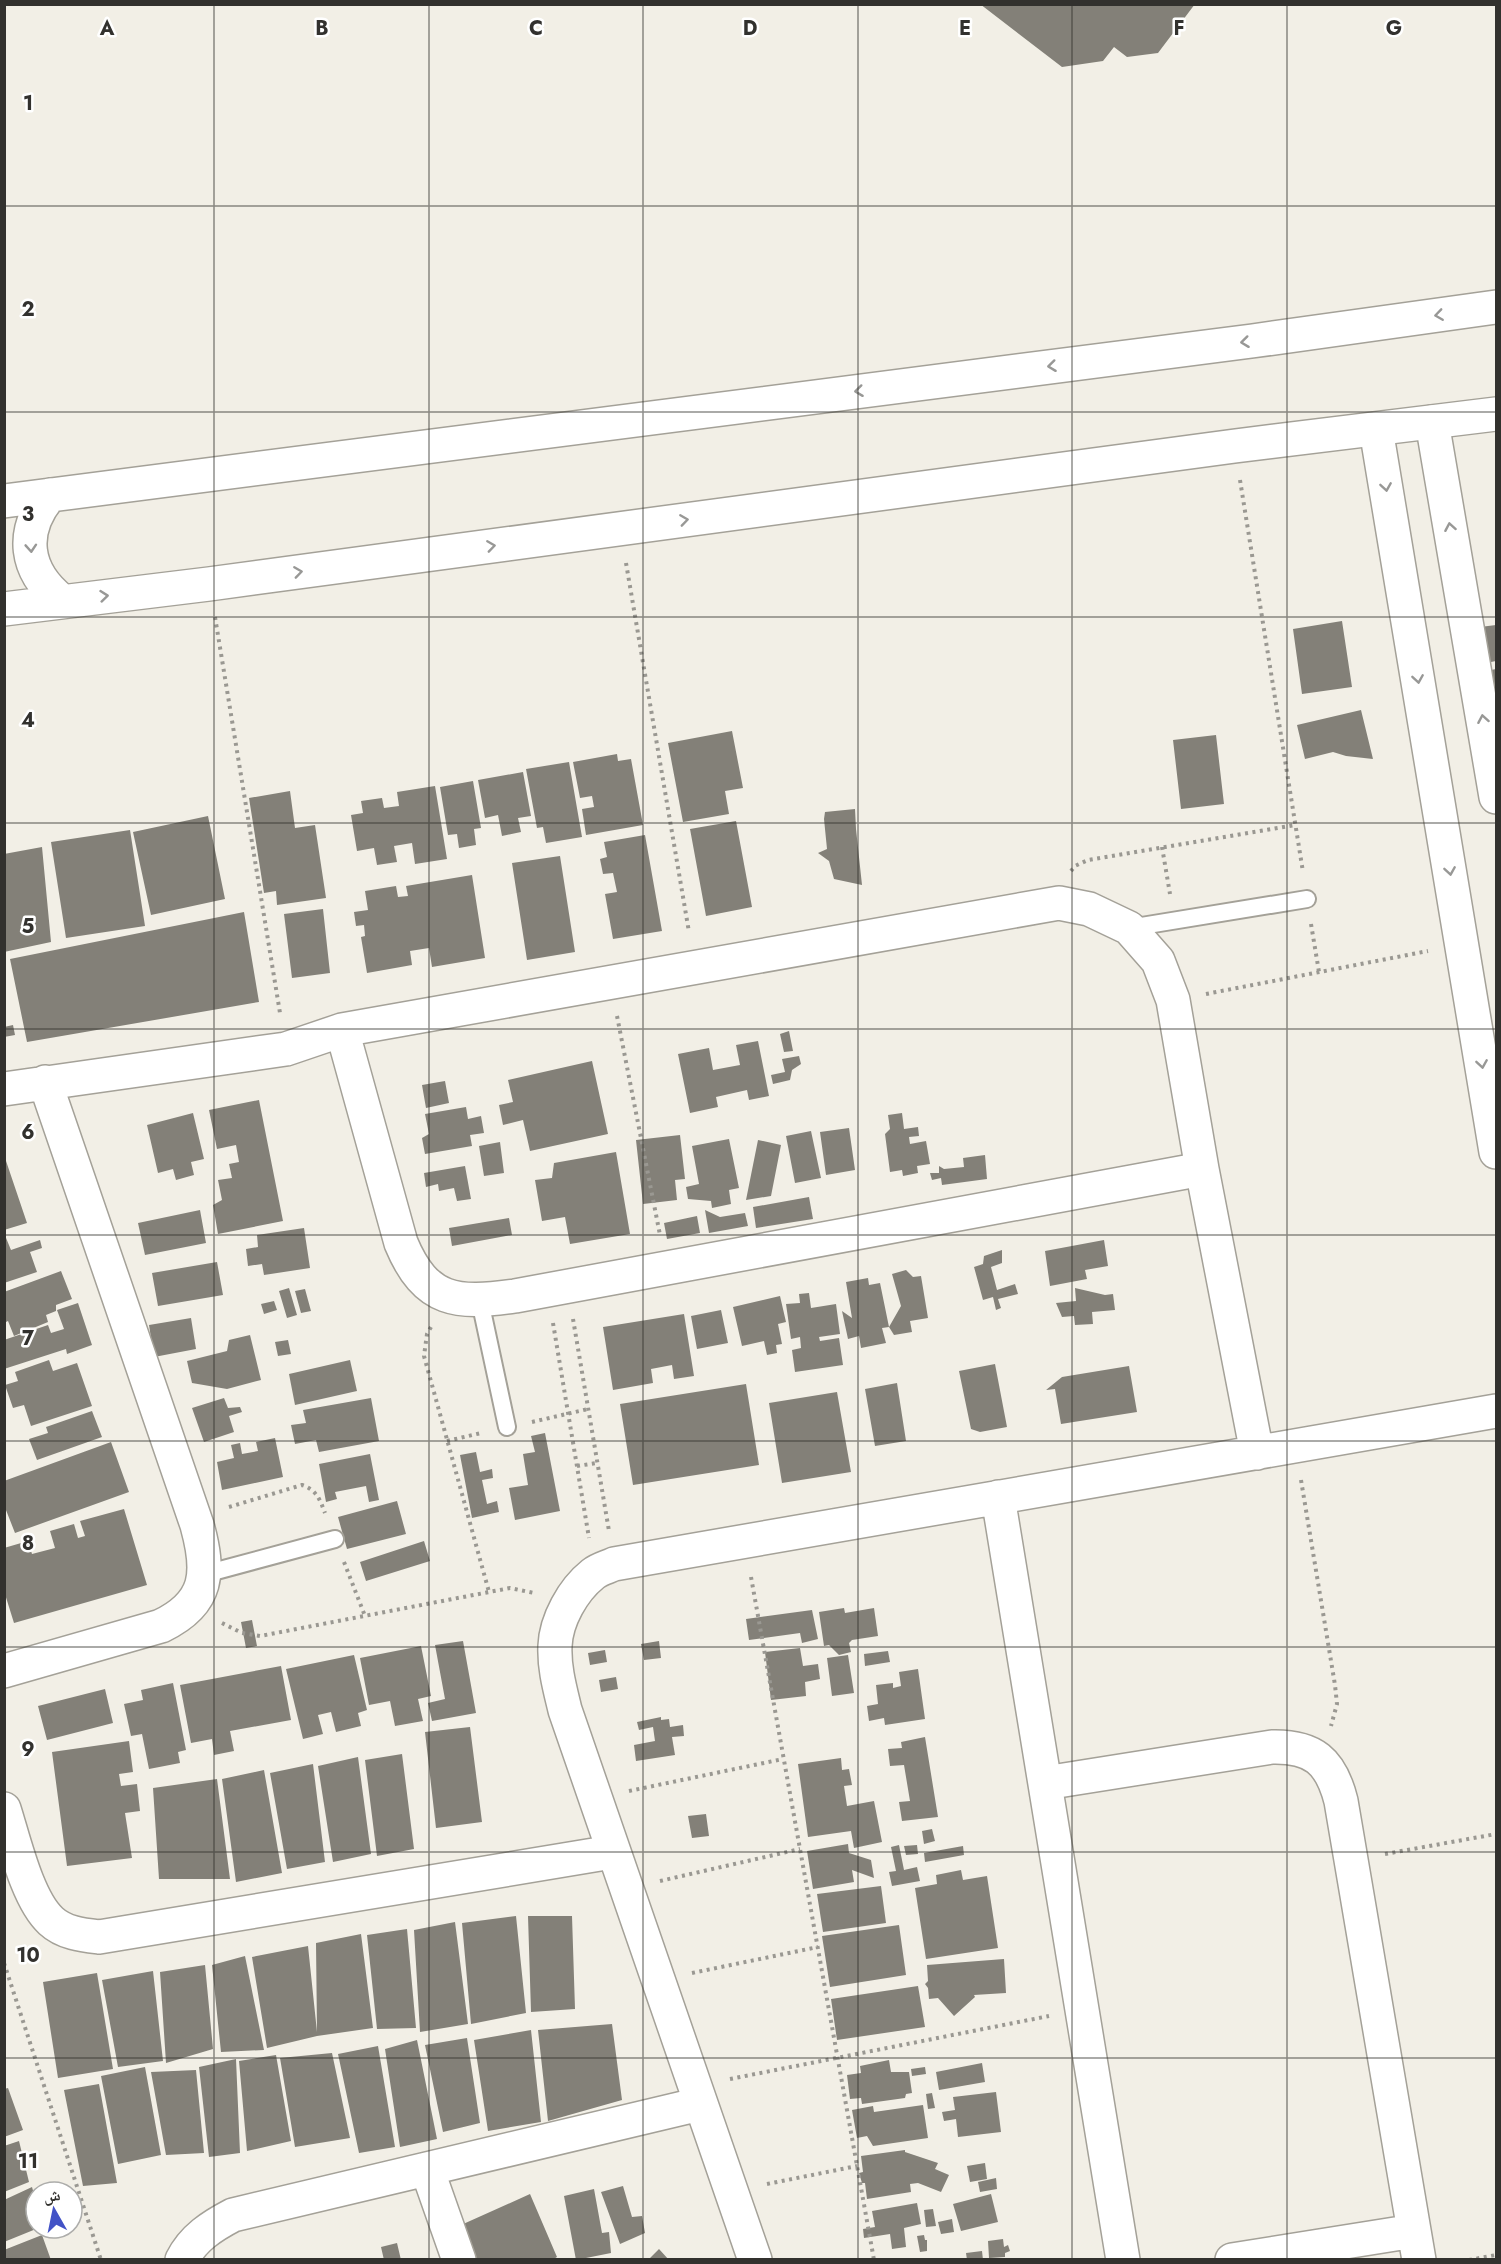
<svg xmlns="http://www.w3.org/2000/svg" width="1501" height="2264" viewBox="0 0 1501 2264" font-family="Jost,'Noto Naskh Arabic',sans-serif">
<style>
.building{fill:#838078}
.lines{fill:none;stroke-linecap:round;stroke-linejoin:round}
.lane-casing{stroke:#a4a198;stroke-width:20}
.street-casing{stroke:#a4a198;stroke-width:36}
.secondary-casing{stroke:#a4a198;stroke-width:36}
.path{stroke:#9a9892;stroke-width:4;stroke-dasharray:3 4.5;stroke-linecap:butt}
.lane{stroke:#fff;stroke-width:16}
.street{stroke:#fff;stroke-width:33}
.secondary{stroke:#fff;stroke-width:33}
.oneway{stroke:#989896}
.grid{fill:none;stroke:#32312e;stroke-width:1.5;stroke-opacity:0.55}
.grid-label{font-size:20px;text-anchor:middle;font-weight:bold;fill:#32312e;stroke:#fff;stroke-width:5;stroke-linejoin:round;paint-order:stroke}
</style>
<rect width="100%" height="100%" fill="#f2efe6"/>
<!-- building -->
<path class="building" d="M980,4H1195L1158,53L1127,57L1114,47L1103,61L1062,67Z
M1342,621L1352,687L1302,694L1293,629Z
M1496,625V661L1486,663L1480,627Z
M1496,669V717L1486,671Z
M1361,710L1373,759L1346,756L1333,752L1305,759L1297,725Z
M732,731L743,788L725,791L729,814L683,822L668,743Z
M1216,735L1224,804L1181,809L1173,740Z
M617,754L618,761L631,759L643,825L586,835L582,809L594,807L592,796L580,798L573,762Z
M569,762L582,837L546,843L543,827L537,828L526,769Z
M523,772L531,816L518,818L521,832L502,836L498,815L485,818L478,780Z
M473,781L481,828L474,829L476,845L459,848L457,834L448,835L440,787Z
M435,786L447,859L415,864L412,843L394,846L397,862L377,865L374,848L357,851L351,815L363,813L361,801L382,798L384,808L399,806L397,792Z
M290,791L295,828L315,825L326,898L277,905L276,891L264,893L249,798Z
M855,809L856,829L862,885L834,879L829,861L818,853L827,849L824,819L825,812Z
M208,816L225,899L151,915L133,832Z
M736,821L752,907L706,916L690,829Z
M130,830L145,926L66,938L51,842Z
M645,835L662,931L613,939L605,894L617,892L613,873L603,874L600,859L607,857L604,842Z
M42,847L51,942L4,952V854Z
M560,856L575,952L527,960L512,863Z
M472,875L485,958L432,967L429,948L410,951L412,965L367,973L361,937L365,936L364,925L356,926L354,912L368,910L365,891L396,886L398,897L408,896L406,886Z
M323,909L330,973L292,978L284,914Z
M244,912L259,1002L27,1042L10,959Z
M13,1025L15,1035L4,1037V1027Z
M789,1031L793,1051L784,1052L780,1034Z
M758,1041L769,1096L749,1100L747,1090L716,1097L718,1107L690,1113L678,1054L709,1048L713,1070L740,1065L736,1045Z
M799,1056L801,1064L792,1070L790,1080L773,1084L771,1075L785,1072L782,1059Z
M592,1061L608,1134L530,1151L523,1120L503,1125L499,1105L513,1102L508,1080Z
M445,1081L449,1103L426,1108L422,1085Z
M259,1100L283,1221L218,1234L213,1205L222,1200L218,1180L232,1178L229,1164L239,1162L236,1145L217,1149L209,1110Z
M466,1107L468,1119L481,1116L484,1133L470,1135L472,1146L425,1154L422,1138L429,1134L425,1114Z
M193,1113L204,1159L191,1162L194,1175L176,1180L173,1169L158,1173L147,1125Z
M902,1113L904,1129L918,1127L919,1136L909,1137L910,1144L926,1141L930,1164L917,1166L918,1173L903,1176L902,1170L890,1172L885,1134L890,1129L888,1115Z
M849,1128L855,1170L826,1175L820,1132Z
M811,1131L821,1178L795,1183L786,1136Z
M680,1135L685,1179L675,1180L677,1200L643,1204L636,1140Z
M729,1139L739,1188L729,1190L731,1204L712,1208L711,1201L688,1199L686,1187L699,1184L692,1146Z
M758,1140L781,1145L771,1196L746,1200Z
M500,1142L504,1173L484,1176L479,1146Z
M616,1152L630,1234L570,1244L565,1217L542,1221L535,1180L552,1178L554,1163Z
M4,1155L27,1223L4,1230Z
M985,1155L987,1179L942,1185L941,1178L932,1180L930,1173H939V1166L944,1169L964,1167L963,1158Z
M465,1166L471,1199L457,1201L454,1188L439,1191L438,1184L426,1187L424,1173Z
M809,1197L813,1219L756,1228L753,1207Z
M200,1210L206,1243L145,1255L138,1223Z
M705,1210L720,1217L745,1213L748,1226L709,1233Z
M697,1216L700,1233L667,1239L664,1223Z
M509,1218L512,1235L452,1246L449,1228Z
M304,1228L310,1268L264,1275L262,1264L248,1266L246,1249L258,1247L257,1235Z
M4,1233L11,1250L40,1240L42,1248L30,1252L37,1272L4,1283Z
M1104,1240L1108,1266L1085,1270L1087,1279L1050,1286L1045,1251Z
M1002,1250V1263L991,1267L997,1290L1015,1284L1018,1294L998,1299L1001,1308L996,1310L993,1297L983,1300L974,1267L983,1264L984,1256Z
M217,1262L223,1295L158,1306L152,1273Z
M906,1270L913,1277L921,1276L928,1318L910,1321L912,1332L894,1335L889,1327L882,1328L886,1343L861,1348L859,1336L848,1339L842,1311L852,1318L846,1282L868,1278L869,1285L880,1283L889,1327L901,1306L892,1274Z
M61,1271L72,1299L56,1305V1311L46,1315L48,1322L14,1336L8,1321L4,1323V1292Z
M289,1288L297,1315L287,1318L279,1291Z
M1075,1288L1105,1295L1113,1294L1115,1310L1092,1312L1093,1324L1075,1325L1074,1316L1062,1317L1056,1303L1076,1301Z
M305,1289L311,1311L301,1313L295,1291Z
M809,1293L811,1308L836,1304L840,1334L819,1337L820,1341L839,1338L843,1365L795,1372L792,1350L801,1348L800,1337L791,1339L786,1304L800,1303L799,1294Z
M780,1296L786,1322L778,1324L782,1344L776,1345L777,1353L767,1355L764,1341L742,1346L733,1307Z
M274,1301L277,1310L264,1314L261,1304Z
M78,1303L92,1345L67,1354L66,1349L4,1369V1340L48,1325L51,1333L64,1329L57,1310Z
M721,1310L728,1343L697,1349L691,1316Z
M684,1314L694,1376L674,1379L672,1365L651,1369L653,1383L613,1390L603,1327Z
M191,1318L196,1349L154,1357L149,1325Z
M250,1335L261,1380L227,1389L192,1383L187,1361L227,1351L229,1340Z
M288,1340L291,1354L278,1356L275,1342Z
M49,1360L53,1371L77,1363L92,1406L31,1426L24,1405L13,1408L5,1385L18,1381L15,1372Z
M350,1360L357,1391L295,1405L289,1374Z
M995,1364L1007,1427L980,1432L971,1429L959,1371Z
M1129,1366L1137,1412L1061,1424L1055,1389L1046,1390L1062,1377Z
M897,1383L906,1441L875,1446L865,1389Z
M746,1384L759,1465L633,1485L620,1404Z
M837,1392L851,1472L782,1483L769,1403Z
M224,1398L228,1408L240,1407L242,1412L229,1416L234,1432L204,1442L192,1408Z
M371,1398L379,1441L319,1452L316,1440L295,1444L291,1425L306,1423L303,1410Z
M92,1411L102,1437L37,1460L29,1439L48,1433L46,1427Z
M545,1433L560,1511L515,1520L509,1488L528,1485L523,1454L535,1452L531,1436Z
M275,1438L283,1477L222,1490L217,1462L234,1458L231,1445L240,1443L242,1454L258,1451L256,1442Z
M111,1442L129,1492L15,1533L4,1505V1481Z
M476,1452L480,1472L492,1469L493,1478L482,1480L487,1504L497,1501L499,1512L472,1518L460,1455Z
M370,1454L379,1500L369,1502L366,1486L335,1492L337,1499L326,1502L319,1464Z
M397,1501L406,1534L347,1549L338,1517Z
M124,1509L147,1585L14,1623L4,1591V1548L28,1541L32,1554L55,1548L50,1531L74,1524L78,1538L85,1536L80,1521Z
M424,1541L430,1561L366,1581L360,1562Z
M844,1608L845,1613L874,1608L878,1636L852,1640L849,1643L851,1652L839,1655L829,1645L824,1646L819,1612Z
M812,1610L818,1639L802,1643L800,1633L749,1640L746,1619Z
M252,1620L257,1646L246,1648L241,1622Z
M463,1641L476,1713L432,1721L428,1703L445,1699L435,1645Z
M659,1641L661,1658L644,1660L641,1644Z
M421,1646L431,1696L418,1699L423,1721L395,1726L390,1701L369,1705L360,1658Z
M800,1648L803,1666L818,1664L820,1679L805,1682L806,1696L771,1700L765,1652Z
M605,1650L607,1662L590,1665L588,1653Z
M888,1651L890,1662L865,1666L864,1654Z
M354,1655L367,1710L358,1713L361,1726L336,1732L331,1712L318,1715L323,1734L303,1739L286,1669Z
M848,1655L854,1693L832,1696L827,1658Z
M281,1666L291,1720L230,1731L234,1751L214,1755L212,1739L191,1743L180,1685Z
M918,1669L925,1719L885,1725L884,1718L869,1721L867,1706L878,1704L876,1685L893,1683V1688L901,1686L899,1672Z
M616,1677L618,1689L601,1692L599,1680Z
M173,1683L186,1750L178,1752L180,1763L149,1769L142,1734L131,1736L124,1704L143,1700L141,1690Z
M105,1689L113,1723L47,1740L38,1706Z
M661,1717V1720L669,1719L670,1727L683,1725L684,1736L672,1737L675,1755L636,1761L634,1745L655,1741L653,1727L639,1730L637,1722Z
M470,1727L482,1822L436,1828L425,1732Z
M925,1737L938,1817L902,1821L899,1802L910,1801L904,1765L890,1766L888,1749L902,1748L901,1742Z
M129,1741L133,1772L119,1774L121,1786L137,1784L140,1811L125,1813L132,1858L67,1866L52,1752Z
M402,1754L414,1849L377,1856L365,1760Z
M358,1757L371,1854L333,1862L318,1766Z
M841,1758L842,1770L849,1769L852,1785L844,1786L847,1806L874,1801L882,1842L854,1848L851,1831L808,1837L798,1764Z
M313,1764L325,1862L287,1869L270,1773Z
M264,1770L282,1873L236,1882L222,1779Z
M217,1779L230,1879H159L153,1788Z
M706,1814L709,1836L692,1838L688,1816Z
M932,1829L935,1841L924,1844L922,1831Z
M848,1844L849,1853L871,1860L874,1878L852,1870L854,1882L813,1889L807,1851Z
M899,1845L904,1870L917,1867L920,1881L892,1886L889,1872L896,1871L891,1847Z
M917,1845L918,1854L906,1855L904,1846Z
M963,1846L964,1855L925,1862L924,1853Z
M961,1870L963,1880L987,1876L998,1948L926,1959L915,1888L937,1884L936,1875Z
M881,1886L886,1923L823,1932L817,1894Z
M516,1916L526,2013L471,2024L462,1923Z
M528,1916H572L575,2009L531,2012Z
M455,1922L468,2024L420,2032L414,1930Z
M899,1925L906,1975L830,1987L822,1936Z
M407,1929L416,2028L377,2029L367,1935Z
M361,1934L373,2028L317,2036L267,2048L252,1957L308,1946L317,2032L316,1943Z
M245,1956L264,2050L221,2052L212,1965Z
M1004,1959L1006,1993L974,1995L975,1997L954,2016L938,1998L929,1999L928,1988L925,1984L928,1981L927,1965Z
M205,1965L213,2049L166,2063L160,1972Z
M153,1971L163,2061L118,2067L102,1980Z
M97,1973L113,2069L58,2078L43,1982Z
M918,1986L925,2027L837,2040L831,1999Z
M612,2024L622,2100L548,2121L538,2030Z
M531,2030L541,2122L488,2131L474,2040Z
M467,2038L480,2123L443,2132L425,2045Z
M417,2040L437,2139L400,2147L385,2049Z
M378,2046L395,2147L359,2153L338,2054Z
M332,2053L350,2138L295,2147L280,2058Z
M276,2055L291,2141L247,2151L239,2061Z
M236,2059L240,2153L209,2157L199,2067Z
M889,2060L891,2072H909L912,2093L906,2094L905,2098L862,2104L861,2098L850,2099L847,2075L861,2073L860,2066Z
M982,2063L985,2082L939,2090L936,2072Z
M145,2067L161,2155L118,2164L101,2076Z
M925,2067L926,2074L912,2076L911,2069Z
M196,2070L204,2153L166,2155L151,2072Z
M99,2084L117,2183L83,2186L64,2090Z
M8,2088L23,2130L4,2137V2089Z
M996,2092L1001,2132L958,2137L956,2119L944,2121L942,2112L955,2110L953,2097Z
M932,2093L935,2108L928,2109L926,2094Z
M923,2105L928,2138L873,2146L867,2136L857,2138L852,2110L873,2106L874,2112Z
M19,2141L29,2182L4,2192V2146Z
M905,2150V2152L938,2163L935,2169L949,2175L941,2192L918,2183L910,2184L911,2192L867,2199L865,2183H862L859,2173L863,2172L861,2156Z
M985,2163L987,2179L970,2182L967,2166Z
M996,2178L997,2189L980,2192L978,2182Z
M623,2186L632,2217L642,2216L645,2233L620,2244L601,2192Z
M32,2187L36,2201V2229L4,2242V2200Z
M594,2189L602,2233L609,2232L611,2253L576,2260L564,2196Z
M530,2194L557,2257L552,2260H476L461,2225Z
M991,2194L998,2222L961,2231L953,2204Z
M917,2203L921,2224L904,2228L906,2247L892,2249L890,2234L864,2238L863,2229L875,2227L872,2211Z
M933,2209L936,2226L926,2227L924,2210Z
M952,2219L954,2232L941,2234L938,2222Z
M42,2235L51,2260H4V2250Z
M924,2235L925,2240H927V2251L920,2252L917,2236Z
M1003,2239L1004,2247L1008,2245L1010,2251L1005,2253V2257L989,2258L988,2241Z
M397,2243L401,2260H384L381,2247Z
M659,2249L669,2260H648Z
M982,2251L983,2260H967L966,2253Z"/>
<g class="lines">
<!-- lane casing -->
<g class="lane-casing">
<path id="lane" d="M1129,928L1307,899
M480,1301L507,1427
M205,1574L335,1539"/>
</g>
<!-- street casing -->
<g class="street-casing">
<path id="street" d="M1432,422L1496,797
M1376,429L1496,1152
M342,1030L401,1243C426,1303 457,1304 515,1296L1202,1169
M4,1089L286,1049L342,1030L1059,903L1089,909L1129,928L1158,961L1173,1000L1202,1169L1257,1453
M998,1497L1123,2260
M4,1671L161,1626C209,1603 210,1572 197,1525L45,1082
M1045,1783L1272,1747C1313,1746 1331,1761 1341,1801L1419,2260
M4,1809C14,1840 27,1899 51,1921C64,1933 82,1935 99,1937L612,1852
M427,2169L459,2260
M182,2260C193,2238 212,2226 233,2215L700,2104
M755,2260L565,1710C560,1689 554,1668 555,1646C556,1620 573,1590 593,1574C599,1569 608,1567 614,1564L1496,1411
M1232,2260L1414,2231"/>
</g>
<!-- secondary casing -->
<g class="secondary-casing">
<path id="secondary" d="M50,495C19,532 25,571 61,600
M4,501L1252,341L1496,307
M4,609L209,584L1235,446L1496,414"/>
</g>
<!-- path -->
<path class="path" d="M1240,480L1303,872
M626,563L689,932
M215,617L280,1013
M1162,847L1170,894
M1071,871L1075,866L1088,860L1295,825
M1311,924L1319,972
M1206,994L1428,951
M617,1016L660,1235
M573,1319L609,1531
M553,1323L589,1538
M431,1327L427,1334L424,1356L489,1592
M532,1422L588,1409
M447,1441L481,1433
M577,1466L597,1463
M1301,1480L1335,1685L1337,1704L1331,1726
M229,1507L302,1485C317,1490 320,1500 325,1513
M344,1562L365,1616
M751,1577L874,2260
M222,1623L242,1633L260,1636L510,1588L534,1593
M629,1791L783,1759
M1385,1854L1496,1834
M660,1881L800,1849
M4,1963L101,2260
M692,1973L818,1947
M730,2079L1049,2016
M767,2184L857,2166
M1469,2260L1496,2255"/>
<!-- lane -->
<use href="#lane" class="lane"/>
<!-- street -->
<use href="#street" class="street"/>
<!-- secondary -->
<use href="#secondary" class="secondary"/>
</g>
<!-- one-way arrows -->
<defs><path id="oneway-chevron" d="M-2-3.5L2.5 0L-2 3.5" fill="none" stroke-width="1.6" stroke-linecap="round" stroke-linejoin="round" transform="scale(1.5)"/></defs>
<g class="oneway">
<use href="#oneway-chevron" transform="translate(1439 315) rotate(172)"/>
<use href="#oneway-chevron" transform="translate(1245 342) rotate(173)"/>
<use href="#oneway-chevron" transform="translate(1052 366) rotate(173)"/>
<use href="#oneway-chevron" transform="translate(859 391) rotate(173)"/>
<use href="#oneway-chevron" transform="translate(1386 487) rotate(81)"/>
<use href="#oneway-chevron" transform="translate(684 520) rotate(-8)"/>
<use href="#oneway-chevron" transform="translate(1450 527) rotate(-100)"/>
<use href="#oneway-chevron" transform="translate(491 546) rotate(-8)"/>
<use href="#oneway-chevron" transform="translate(31 548) rotate(86)"/>
<use href="#oneway-chevron" transform="translate(298 572) rotate(-8)"/>
<use href="#oneway-chevron" transform="translate(104 596) rotate(-6)"/>
<use href="#oneway-chevron" transform="translate(1418 679) rotate(81)"/>
<use href="#oneway-chevron" transform="translate(1483 719) rotate(-100)"/>
<use href="#oneway-chevron" transform="translate(1450 871) rotate(81)"/>
<use href="#oneway-chevron" transform="translate(1482 1064) rotate(81)"/>
</g>
<!-- grid -->
<path class="grid" d="M214,4V2260M429,4V2260M643,4V2260M858,4V2260M1072,4V2260M1287,4V2260M4,206H1496M4,412H1496M4,617H1496M4,823H1496M4,1029H1496M4,1235H1496M4,1441H1496M4,1647H1496M4,1852H1496M4,2058H1496"/>
<g class="grid-label">
<text x="107" y="35">A</text>
<text x="322" y="35">B</text>
<text x="536" y="35">C</text>
<text x="750" y="35">D</text>
<text x="965" y="35">E</text>
<text x="1179" y="35">F</text>
<text x="1394" y="35">G</text>
<text x="28" y="110">1</text>
<text x="28" y="316">2</text>
<text x="28" y="521">3</text>
<text x="28" y="727">4</text>
<text x="28" y="933">5</text>
<text x="28" y="1139">6</text>
<text x="28" y="1345">7</text>
<text x="28" y="1550">8</text>
<text x="28" y="1756">9</text>
<text x="28" y="1962">10</text>
<text x="28" y="2168">11</text>
</g>
<!-- border -->
<rect width="1501" height="2264" fill="none" stroke="#32312e" stroke-width="12"/>
<!-- north arrow -->
<g transform="translate(54 2210) rotate(351)"><circle r="28" fill="#ffffff" stroke="#adadab" stroke-width="1.5"/>
<path d="M0-4.5L10 22L0 15L-10 22Z" fill="#4252c6"/>
<text y="-9" font-size="16" font-weight="bold" text-anchor="middle" fill="#32312e">ش</text>
</g>
</svg>
